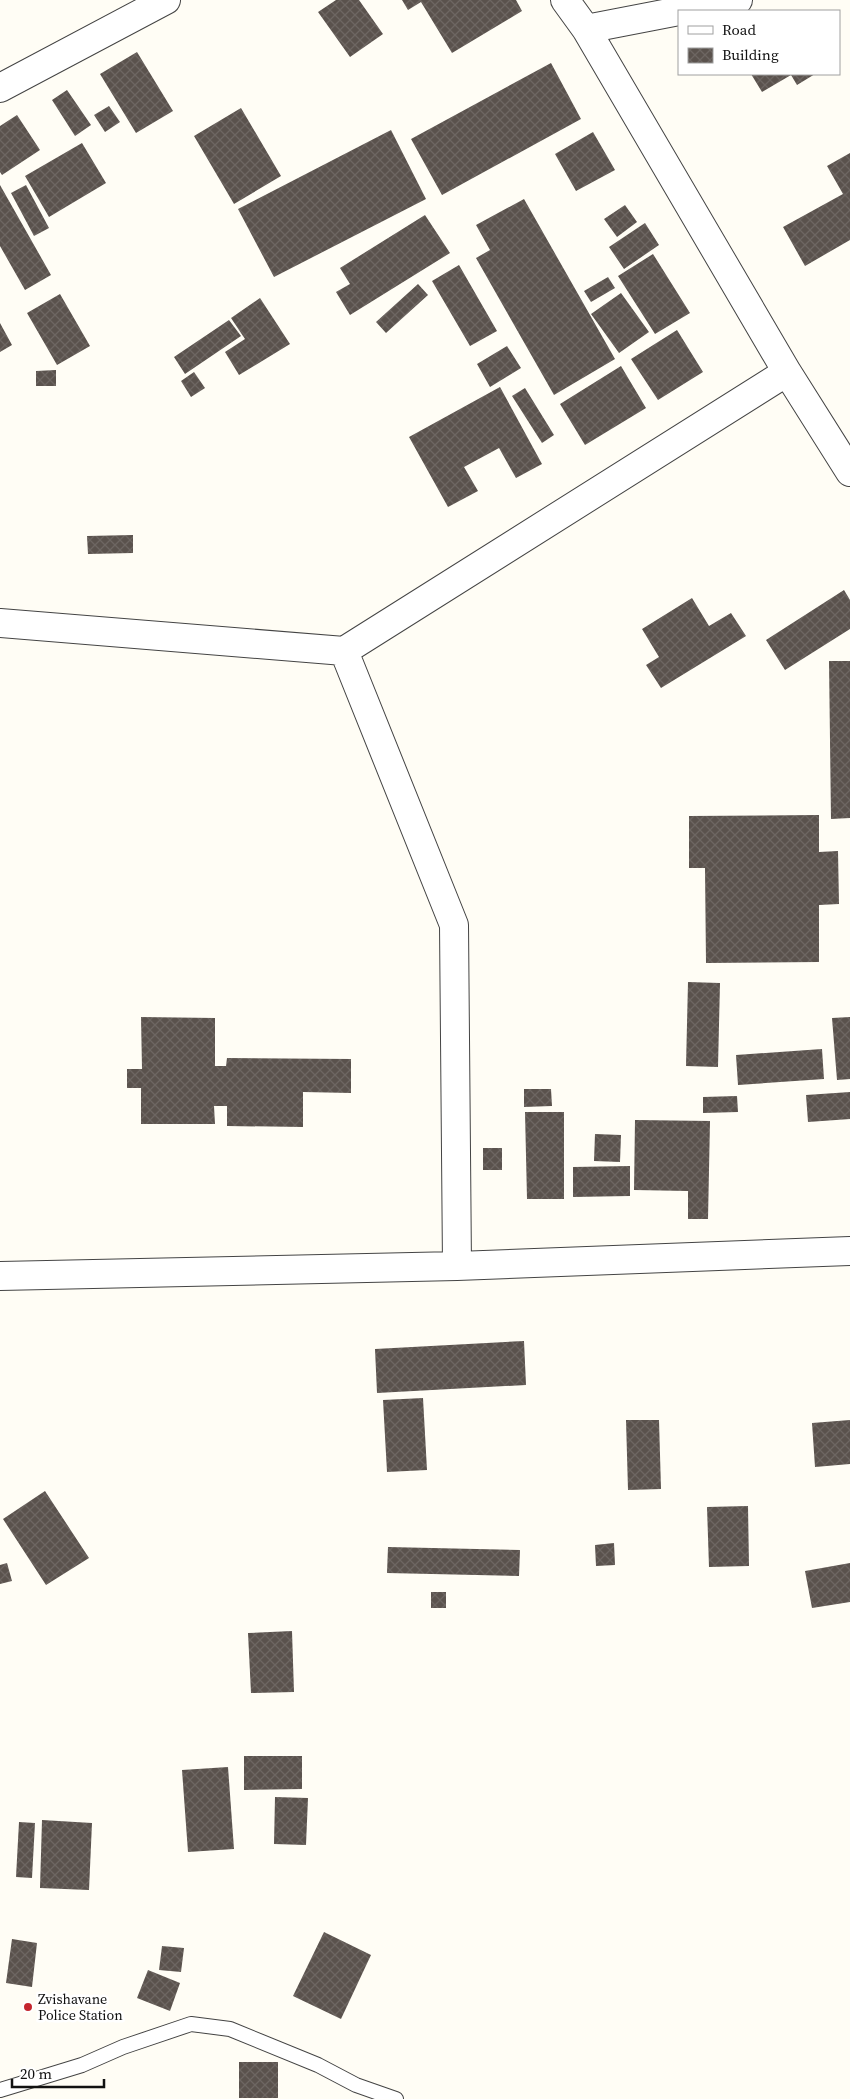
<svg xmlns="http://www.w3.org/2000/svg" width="850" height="2099" viewBox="0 0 850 2099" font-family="'Source Serif 4',serif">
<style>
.building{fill:url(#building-cross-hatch)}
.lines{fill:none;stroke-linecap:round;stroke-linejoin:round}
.lane-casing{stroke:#444;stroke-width:16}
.street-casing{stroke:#444;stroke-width:30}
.lane{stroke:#fff;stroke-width:14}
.street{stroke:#fff;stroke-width:28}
.poi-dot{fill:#c4262e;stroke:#fff;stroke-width:2}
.labels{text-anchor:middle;stroke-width:5;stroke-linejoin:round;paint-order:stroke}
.poi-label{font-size:14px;fill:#111;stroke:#fff;text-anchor:start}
</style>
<defs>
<pattern id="building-cross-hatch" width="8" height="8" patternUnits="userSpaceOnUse" patternTransform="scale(1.25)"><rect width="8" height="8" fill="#5a524d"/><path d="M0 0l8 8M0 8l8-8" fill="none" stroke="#6d6662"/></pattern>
</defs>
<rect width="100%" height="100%" fill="#fffdf5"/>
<!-- building -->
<path class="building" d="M336,0H359L383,34L350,57L318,12Z
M402,0H516L522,11L452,53L421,2L408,10Z
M137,52L173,111L136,133L100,74Z
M551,63L581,119L442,195L411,139Z
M751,74H815L797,85L791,75L762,92Z
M67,90L91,125L75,136L52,100Z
M109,106L120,122L105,132L94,115Z
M241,108L281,176L234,204L194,136Z
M17,115L40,150L2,175L0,172V126Z
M391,130L426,199L274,277L238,209Z
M593,132L615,170L576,191L555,154Z
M82,143L106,183L49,217L25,176Z
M850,153V240L805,266L783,227L843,194L827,166Z
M0,185L51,275L25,290L0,246Z
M26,185L49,228L34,236L11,193Z
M524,199L615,359L554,395L476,258L490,250L476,225Z
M625,205L637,222L617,237L604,219Z
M425,215L450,253L350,315L336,292L350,284L340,268Z
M645,223L659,245L624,269L609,247Z
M653,254L690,313L655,334L618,276Z
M459,265L497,331L470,346L432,281Z
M608,277L615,288L591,302L584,291Z
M418,284L428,295L386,333L376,322Z
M621,293L649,332L619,353L591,314Z
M60,294L90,346L57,365L27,313Z
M260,298L290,344L239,375L225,352L245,339L231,318Z
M229,320L241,336L185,374L174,357Z
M0,323L12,345L0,352Z
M677,330L703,372L658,400L631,359Z
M507,346L521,368L490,387L477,364Z
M621,366L646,408L585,445L560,404Z
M56,370V386H36V371Z
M194,372L205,388L191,397L181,381Z
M500,387L542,464L516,478L499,448L464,467L478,491L448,507L409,437Z
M525,388L554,435L542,443L512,396Z
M133,535V553L88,554L87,536Z
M844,590L850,600V629L785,670L766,640Z
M692,598L709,626L731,613L746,636L661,688L646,665L659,657L642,629Z
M829,661H850V818L831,819Z
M819,815V852L838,851L839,904L819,905V962L706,963L705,868H689V816Z
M688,982L720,983L718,1067L686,1066Z
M141,1017L215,1018V1066H226L227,1058L351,1059V1093L303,1092V1127L227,1126V1106H214L215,1124H141V1088H127V1069H142Z
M850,1017V1079L837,1080L832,1018Z
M822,1049L824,1079L738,1085L736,1055Z
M524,1089H551L552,1106L524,1107Z
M850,1092V1119L808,1122L806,1095Z
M737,1096L738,1112L703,1113V1097Z
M525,1112H564V1199H527Z
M635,1120L710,1121L708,1219H688V1191L634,1190Z
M595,1134L621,1135L620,1162L594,1161Z
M483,1148H502V1170H483Z
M630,1166V1196L573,1197V1167Z
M524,1341L526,1385L377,1393L375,1349Z
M423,1398L427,1470L387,1472L383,1400Z
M626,1420H659L661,1489L628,1490Z
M850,1420V1464L815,1467L812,1423Z
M45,1491L89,1558L46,1585L3,1519Z
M748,1506L749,1566L709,1567L707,1507Z
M614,1543L615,1565L596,1566L595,1545Z
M388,1547L520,1550L519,1576L387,1573Z
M7,1563L12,1581L0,1584V1565Z
M850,1563V1602L812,1608L805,1571Z
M431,1592H446V1608H431Z
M292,1631L294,1692L251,1693L248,1633Z
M244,1756H302V1789L244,1790Z
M228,1767L234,1849L188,1852L182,1770Z
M275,1797L308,1798L306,1845L274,1844Z
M42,1820L92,1823L89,1890L40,1888Z
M19,1822L35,1823L32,1878L16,1877Z
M324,1932L371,1955L341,2019L293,1996Z
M12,1939L37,1943L32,1987L6,1983Z
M162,1946L184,1948L181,1972L159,1970Z
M148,1970L180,1983L170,2011L137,1998Z
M239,2062H278V2098H239Z"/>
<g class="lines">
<!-- lane casing -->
<g class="lane-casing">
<path id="lane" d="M0,2090L82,2065L123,2047L191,2024L230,2029L318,2065L356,2085L396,2099"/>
</g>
<!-- street casing -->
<g class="street-casing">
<path id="street" d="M565,0L586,29L787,372L850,472
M680,11L738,0
M586,29L679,11
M0,88L166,0
M0,623L344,651
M457,1266L454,925L344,651L787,372
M0,1276L457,1266L850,1251"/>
</g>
<!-- lane -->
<use href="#lane" class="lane"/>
<!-- street -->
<use href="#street" class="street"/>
</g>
<!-- markers -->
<circle class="poi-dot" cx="28" cy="2007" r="5"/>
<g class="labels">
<!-- poi labels -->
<g class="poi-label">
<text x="38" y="2004">Zvishavane<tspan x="38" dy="16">Police Station</tspan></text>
</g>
</g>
<!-- legend -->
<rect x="678" y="10" width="162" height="65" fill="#ffffff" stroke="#a0a0a0"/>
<rect x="688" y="26" width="25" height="8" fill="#ffffff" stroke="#a0a0a0"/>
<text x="722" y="35" font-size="15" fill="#111111">Road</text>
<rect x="688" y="48" width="25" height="15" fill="url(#building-cross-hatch)" stroke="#a0a0a0"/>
<text x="722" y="60" font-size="15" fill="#111111">Building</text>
<!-- scale -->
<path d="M12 2079v8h92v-8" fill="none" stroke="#111111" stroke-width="2.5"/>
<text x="20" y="2079" font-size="15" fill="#111111" stroke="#ffffff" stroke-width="4" paint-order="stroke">20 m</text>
</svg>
